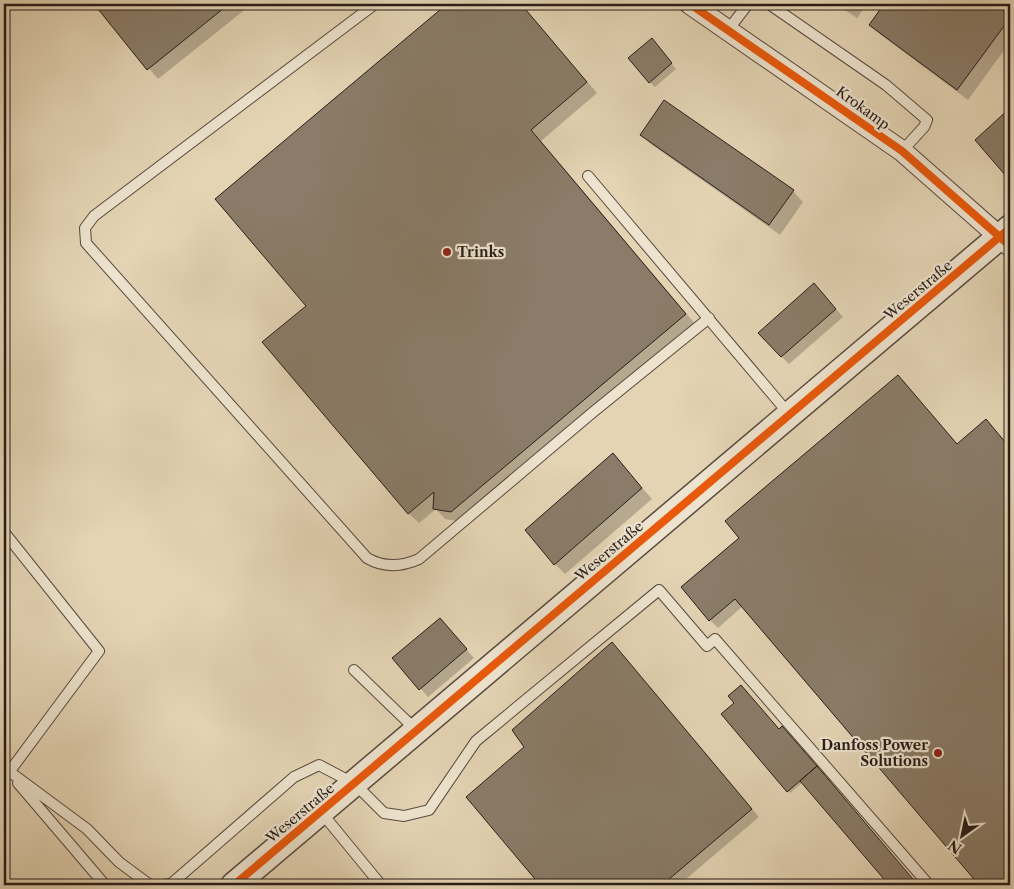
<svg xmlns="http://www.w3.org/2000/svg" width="1014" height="889" viewBox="0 0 1014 889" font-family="'Libre Caslon Text',serif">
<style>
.shadow{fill:#0003}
.building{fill:#8a7c69;stroke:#281c18}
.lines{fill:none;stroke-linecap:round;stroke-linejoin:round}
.service-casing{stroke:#574a3f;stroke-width:12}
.minor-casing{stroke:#574a3f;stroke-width:22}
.tertiary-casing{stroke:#574a3f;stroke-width:28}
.service{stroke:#ede3ce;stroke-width:10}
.minor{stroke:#ede3ce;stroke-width:20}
.tertiary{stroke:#ede3ce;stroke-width:25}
.cycleway-casing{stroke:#ede3ce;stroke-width:11}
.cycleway{stroke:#e8590c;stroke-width:8}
.poi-dot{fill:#8f2418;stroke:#ede3ce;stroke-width:2}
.labels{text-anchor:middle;stroke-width:4.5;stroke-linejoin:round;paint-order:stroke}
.street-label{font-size:14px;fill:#281c18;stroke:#ede3ce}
.poi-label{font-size:14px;font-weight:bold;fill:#281c18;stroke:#ede3ce;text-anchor:start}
</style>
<rect width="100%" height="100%" fill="#e4d4b4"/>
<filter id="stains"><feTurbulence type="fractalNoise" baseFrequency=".004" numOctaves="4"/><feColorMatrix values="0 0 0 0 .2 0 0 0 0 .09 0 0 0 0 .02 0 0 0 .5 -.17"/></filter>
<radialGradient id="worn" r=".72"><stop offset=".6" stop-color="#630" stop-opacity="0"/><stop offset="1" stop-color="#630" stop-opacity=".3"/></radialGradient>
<!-- shadow -->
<path class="shadow" d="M95,4H252L158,79Z
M449,4H521L597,93L541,141L696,325L462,522L445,519L436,509L419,523L408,513L307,306L217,199Z
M836,4H867L857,18Z
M886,4H1010V42L968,100L881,35L870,25Z
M656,45L676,69L655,87L650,82Z
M1010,110V178L976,140Z
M641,135L793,191L803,202L780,235L652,145Z
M822,293L843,317L789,364L781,356Z
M994,429L1010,448V885H980L743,606L718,628L710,620L741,538Z
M623,466L652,499L565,574L555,564Z
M440,619L474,658L428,697L394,658Z
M619,651L759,817L679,885H542L468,797L525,747Z
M782,728L824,776L917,885H890L803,782L790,793L788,791L779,731Z"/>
<!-- building -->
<path class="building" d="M94,4H229L147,70Z
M447,4H521L587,82L531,130L686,314L451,512L433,509L434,492L408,514L262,342L306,306L215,199Z
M884,4H1010V18L957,90L869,25Z
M652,38L672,63L649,83L628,58Z
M664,100L794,190L769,225L640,135Z
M1010,108V172L1006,176L975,140Z
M814,283L836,309L781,357L758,333Z
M898,375L957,444L986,419L1010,448V885H979L735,599L709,621L681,587L739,538L725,521Z
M613,453L642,488L554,565L525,530Z
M440,618L467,649L419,690L392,658Z
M612,642L752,809L662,885H540L466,797L524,747L512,730Z
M741,685L779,729L782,726L817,766L787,792L721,714L734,703L728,696Z
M817,766L918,885H889L800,781Z"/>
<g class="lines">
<!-- service casing -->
<g class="service-casing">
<path id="service" d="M375,4L94,216L85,228L86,243L367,558C384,568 401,567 419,559L592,413L709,318
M769,4L886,85L927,120L924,127L902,151
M728,30L748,4
M588,176L789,414
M4,532L99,651L4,779
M354,670L416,730
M10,772L87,829L119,862L150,885
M18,783L105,885
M321,812L381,885
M162,885L171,884L294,777L319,765L355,784L384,813L404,816L429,810L476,741L659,590L707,646L715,639L929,885"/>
</g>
<!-- minor casing -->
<g class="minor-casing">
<path id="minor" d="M690,4L902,151L1010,246"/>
</g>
<!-- tertiary casing -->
<g class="tertiary-casing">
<path id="tertiary" d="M234,885L1010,228"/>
</g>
<!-- service -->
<use href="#service" class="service"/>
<!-- minor -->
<use href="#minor" class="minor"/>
<!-- tertiary -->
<use href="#tertiary" class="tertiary"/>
<!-- cycleway casing -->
<g class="cycleway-casing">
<path id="cycleway" d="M690,4L902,151L1010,246
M234,885L1010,228"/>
</g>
<!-- cycleway -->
<use href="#cycleway" class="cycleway"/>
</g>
<!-- markers -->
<g class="poi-dot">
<circle cx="447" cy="252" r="5"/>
<circle cx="938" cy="753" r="5"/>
</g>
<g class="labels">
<!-- street labels -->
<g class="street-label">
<text transform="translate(863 108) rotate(36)" y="5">Krokamp</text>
<text transform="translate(918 290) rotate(-40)" y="5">Weserstraße</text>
<text transform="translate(609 551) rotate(-40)" y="5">Weserstraße</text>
<text transform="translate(300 813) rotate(-40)" y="5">Weserstraße</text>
</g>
<!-- poi labels -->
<g class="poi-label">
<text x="457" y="257">Trinks</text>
<text x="928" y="750" text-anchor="end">Danfoss Power<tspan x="928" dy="16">Solutions</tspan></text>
</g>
</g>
<!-- margin -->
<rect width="1014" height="889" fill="none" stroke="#e4d4b4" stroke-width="20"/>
<rect x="5" y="5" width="1004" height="879" fill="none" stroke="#281c18" stroke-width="2.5"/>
<rect x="10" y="10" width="994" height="869" fill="none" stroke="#281c18"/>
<!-- north arrow -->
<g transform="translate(962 836) rotate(213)" stroke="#ede3ce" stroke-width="4" paint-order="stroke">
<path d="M0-4L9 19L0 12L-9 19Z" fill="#281c18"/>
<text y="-8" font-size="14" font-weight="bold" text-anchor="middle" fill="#281c18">N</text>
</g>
<rect width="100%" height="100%" filter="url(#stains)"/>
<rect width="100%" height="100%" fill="url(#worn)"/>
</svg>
